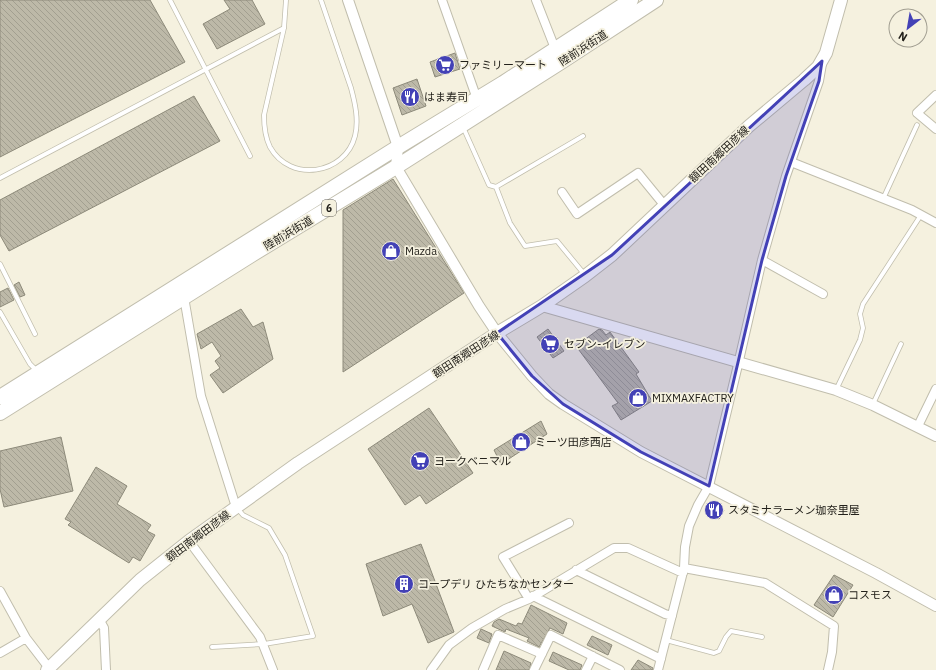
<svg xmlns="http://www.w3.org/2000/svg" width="936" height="670" viewBox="0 0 936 670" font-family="'IBM Plex Sans','Noto Sans JP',sans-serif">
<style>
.building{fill:url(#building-back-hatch);stroke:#8d8a7a}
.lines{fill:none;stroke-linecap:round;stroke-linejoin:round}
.service-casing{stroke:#c1bead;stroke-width:5.5}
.minor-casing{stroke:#c1bead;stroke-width:10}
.tertiary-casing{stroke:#c1bead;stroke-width:12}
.secondary-casing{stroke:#c1bead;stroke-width:14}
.trunk-casing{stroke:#c1bead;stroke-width:16}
.service{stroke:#fff;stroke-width:4}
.minor{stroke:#fff;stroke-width:8}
.tertiary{stroke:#fff;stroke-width:10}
.secondary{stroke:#fff;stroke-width:12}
.trunk{stroke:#fff;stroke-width:14}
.marked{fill:#4341b6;fill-opacity:0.2;stroke:#4341b6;stroke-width:3;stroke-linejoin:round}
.labels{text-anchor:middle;stroke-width:3.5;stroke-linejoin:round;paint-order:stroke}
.shield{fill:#f5f1df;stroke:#625f56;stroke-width:1}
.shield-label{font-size:10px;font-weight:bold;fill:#23211b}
.street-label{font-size:11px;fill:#23211b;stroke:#f5f1df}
.poi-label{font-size:11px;fill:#23211b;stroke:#f5f1df;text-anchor:start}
</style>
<defs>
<pattern id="building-back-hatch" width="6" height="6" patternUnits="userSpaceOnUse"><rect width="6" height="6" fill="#bdb9a8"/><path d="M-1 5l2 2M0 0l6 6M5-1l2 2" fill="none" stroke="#a29f90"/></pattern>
</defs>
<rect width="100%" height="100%" fill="#f5f1df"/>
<!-- building -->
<path class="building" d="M0,0H150L185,62L0,157Z
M224,0H252L265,24L217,49L203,24L230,9Z
M455,53L460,69L435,77L430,62Z
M417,79L426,106L402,115L393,88Z
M194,96L220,141L9,251L0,235V200Z
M393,179L464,293L343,372V210Z
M19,282L25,295L20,297L14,285Z
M8,288L14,300L0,307V292Z
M241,309L253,327L263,322L273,359L223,393L210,375L220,368L215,361L221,356L212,342L201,349L197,334Z
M548,329L564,351L553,358L537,337Z
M599,329L602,330L606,335L610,332L639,372L636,374L652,401L621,420L612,406L618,403L576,346Z
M429,408L473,473L426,504L420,495L405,505L368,449Z
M541,421L547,434L501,464L494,450Z
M61,437L73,491L4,507L0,489V451Z
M96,467L127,486L117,504L151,525L147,531L155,535L140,561L133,557L129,563L68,525L71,522L65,519Z
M709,502L724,510L719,519L705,511Z
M421,544L454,632L428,643L412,604L383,616L366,564Z
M834,575L853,585L833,617L814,605Z
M531,605L567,623L563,634L550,628L539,647L527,641L529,638L506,629L505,632L492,626L494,622L499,619L516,626L518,623L522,624Z
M481,629L492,634L489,643L477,638Z
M592,636L612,645L608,655L587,645Z
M504,651L531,663L529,670H496Z
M553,652L582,665L580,670H569L549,661Z
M638,660L653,668V670H631Z"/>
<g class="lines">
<!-- service casing -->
<g class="service-casing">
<path id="service" d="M170,0L250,156
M286,0L284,28L264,115C264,126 265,137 270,147C290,183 345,175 355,136C359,120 355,103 351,88L321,0
M463,127L489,185L496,187L583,136
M0,178L284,28
M496,187L510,223L525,246L557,241L585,275
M883,199L917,125
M0,264L35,334
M0,312L30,364L36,370
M836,390L860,340L863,328L860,314L863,304L921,215
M873,404L901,344
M666,640L714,653L719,651L726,637L731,631L762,637
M212,647L264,644L313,636L285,555L269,528L243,515L237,508"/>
</g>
<!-- minor casing -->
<g class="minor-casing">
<path id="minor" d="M442,0L477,99
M536,0L556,51
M936,95L917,113L936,129
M791,162L912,210L936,223
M562,192L577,214L638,173L665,206
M762,260L823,294
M184,297L201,396L236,507
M918,426L936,389
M189,541L260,637L273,670
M684,568L765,583L834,626L832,652L828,670
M576,570L665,614L672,616
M0,591L26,638L49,668
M533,596L661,659
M529,599L503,557L569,523
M99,619L104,628L106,670
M0,653L26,638
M431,670L449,645L472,628L505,609L529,599L614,548H628L683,573
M483,670L498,635L542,654
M534,670L551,635L620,670
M586,670L593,656
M658,670L684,568L685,547L689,526L698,505L709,486L737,369L762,260L786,176L819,81L822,64"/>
</g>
<!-- tertiary casing -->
<g class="tertiary-casing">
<path id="tertiary" d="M348,0L398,147L396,167L479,306L497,333L532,376L549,394L563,404L641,452L876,573L936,606
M542,306L836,390L873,405L936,436"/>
</g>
<!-- secondary casing -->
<g class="secondary-casing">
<path id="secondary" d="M47,670L140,580L189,541L298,463L497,333L542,306L585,276L612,255L749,126L804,80L818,67L826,53L841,0"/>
</g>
<!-- trunk casing -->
<g class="trunk-casing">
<path id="trunk" d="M0,397L398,147L503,83L631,0
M0,413L253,254L396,167L561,62L656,0"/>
</g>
<!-- service -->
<use href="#service" class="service"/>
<!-- minor -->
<use href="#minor" class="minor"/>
<!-- tertiary -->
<use href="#tertiary" class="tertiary"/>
<!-- secondary -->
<use href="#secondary" class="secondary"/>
<!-- trunk -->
<use href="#trunk" class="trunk"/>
</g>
<!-- marked area -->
<path class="marked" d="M822,61L819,81L786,176L762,260L709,486L641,452L563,404L532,376L497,333L612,255Z"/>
<!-- icons -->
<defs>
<g id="supermarket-disc" transform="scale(1)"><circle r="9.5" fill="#4341b6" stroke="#f5f1df"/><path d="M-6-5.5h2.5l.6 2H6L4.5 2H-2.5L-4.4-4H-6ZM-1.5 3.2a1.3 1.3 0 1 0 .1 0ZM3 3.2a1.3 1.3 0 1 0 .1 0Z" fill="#fff"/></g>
<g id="restaurant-disc" transform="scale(1)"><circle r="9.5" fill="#4341b6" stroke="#f5f1df"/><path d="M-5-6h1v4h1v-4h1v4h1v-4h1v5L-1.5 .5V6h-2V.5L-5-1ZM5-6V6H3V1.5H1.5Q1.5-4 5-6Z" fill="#fff"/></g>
<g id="shop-disc" transform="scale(1)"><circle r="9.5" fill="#4341b6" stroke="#f5f1df"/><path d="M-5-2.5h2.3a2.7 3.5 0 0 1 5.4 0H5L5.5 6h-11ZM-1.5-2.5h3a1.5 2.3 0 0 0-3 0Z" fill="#fff"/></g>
<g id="building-disc" transform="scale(1)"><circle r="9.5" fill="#4341b6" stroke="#f5f1df"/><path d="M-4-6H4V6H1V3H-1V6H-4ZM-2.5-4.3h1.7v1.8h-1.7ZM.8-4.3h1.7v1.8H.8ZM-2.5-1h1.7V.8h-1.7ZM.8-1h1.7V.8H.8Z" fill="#fff"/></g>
</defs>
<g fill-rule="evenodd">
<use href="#supermarket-disc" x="445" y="65"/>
<use href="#restaurant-disc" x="410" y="97"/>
<use href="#shop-disc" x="391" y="251"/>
<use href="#supermarket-disc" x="550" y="344"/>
<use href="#shop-disc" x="638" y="398"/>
<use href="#shop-disc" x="521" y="442"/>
<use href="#supermarket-disc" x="420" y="461"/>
<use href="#restaurant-disc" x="714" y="510"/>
<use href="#building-disc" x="404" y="584"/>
<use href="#shop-disc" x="834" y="595"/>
</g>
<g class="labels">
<!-- shield labels -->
<rect class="shield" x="322" y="200" width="14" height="16" rx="3"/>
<g class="shield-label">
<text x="329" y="212">6</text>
</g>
<!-- street labels -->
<g class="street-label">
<text transform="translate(583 48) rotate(-33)" y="4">陸前浜街道</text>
<text transform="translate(719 154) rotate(-43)" y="4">額田南郷田彦線</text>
<text transform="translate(288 233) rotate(-31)" y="4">陸前浜街道</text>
<text transform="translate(466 354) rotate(-33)" y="4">額田南郷田彦線</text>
<text transform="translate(198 536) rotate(-37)" y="4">額田南郷田彦線</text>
</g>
<!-- poi labels -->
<g class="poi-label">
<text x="459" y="69">ファミリーマート</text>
<text x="424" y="101">はま寿司</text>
<text x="405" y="255">Mazda</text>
<text x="564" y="348">セブン-イレブン</text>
<text x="652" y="402">MIXMAXFACTRY</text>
<text x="535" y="446">ミーツ田彦西店</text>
<text x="434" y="465">ヨークベニマル</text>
<text x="728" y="514">スタミナラーメン珈奈里屋</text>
<text x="418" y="588">コープデリ ひたちなかセンター</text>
<text x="848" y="599">コスモス</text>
</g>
</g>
<!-- north arrow -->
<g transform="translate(908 28) rotate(211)"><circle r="19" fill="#f5f1df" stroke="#a19e91"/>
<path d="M0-3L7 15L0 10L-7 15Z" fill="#4341b6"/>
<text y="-6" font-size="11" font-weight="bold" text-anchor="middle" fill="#23211b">N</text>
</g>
</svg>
